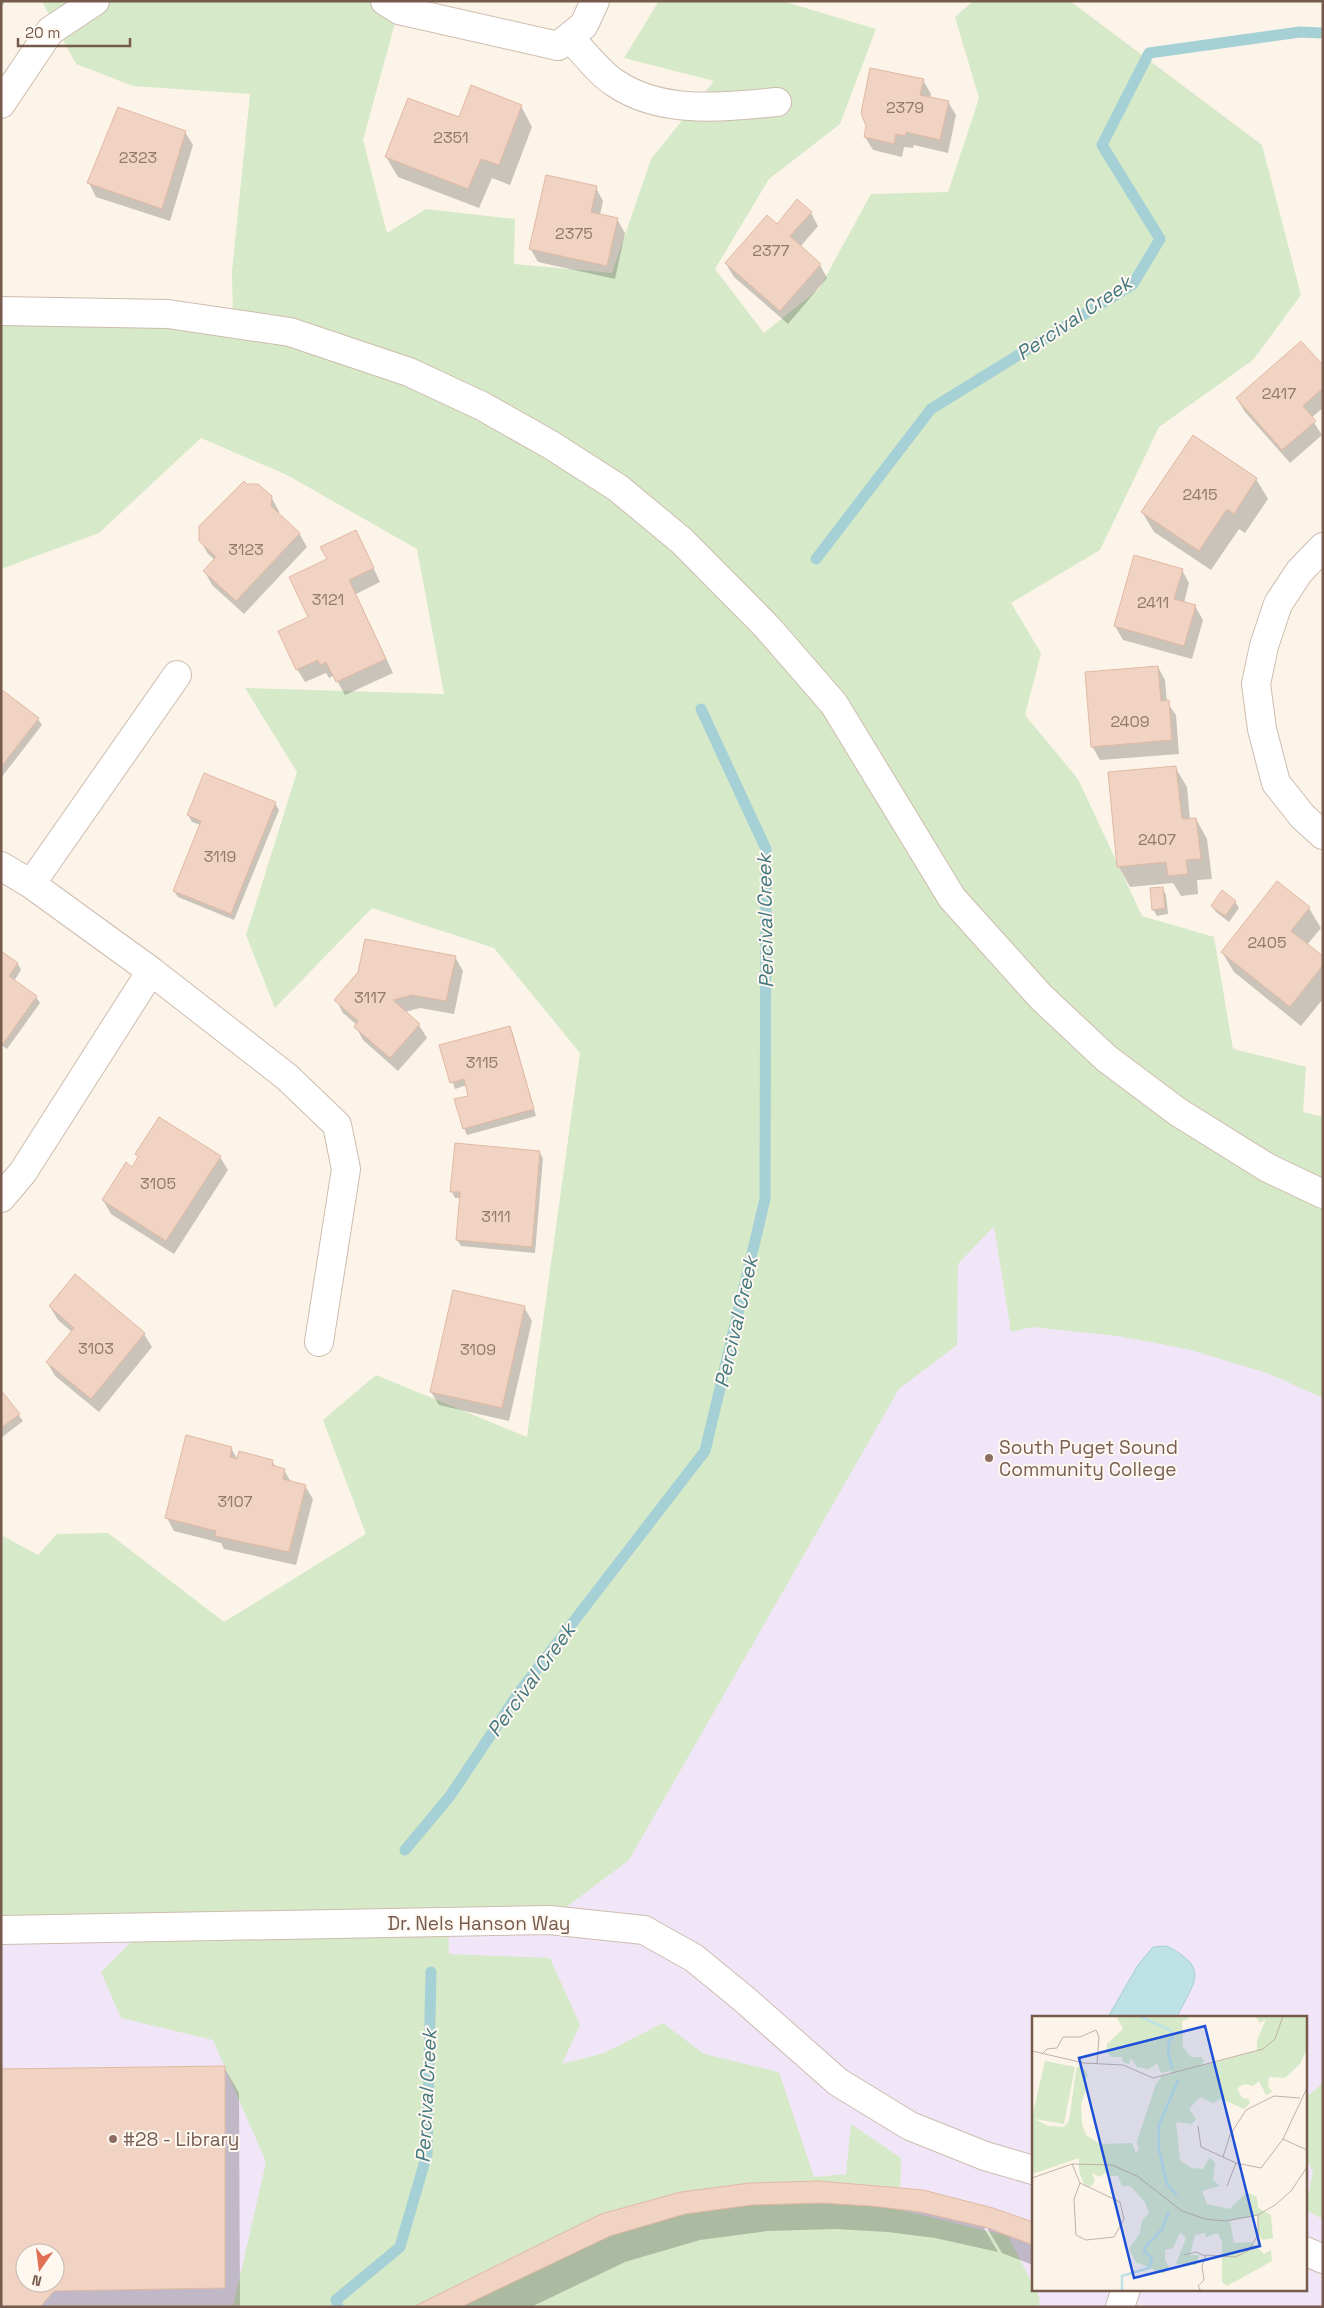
<svg xmlns="http://www.w3.org/2000/svg" width="1324" height="2308" viewBox="0 0 1324 2308" font-family="'Space Grotesk',sans-serif">
<style>
.education{fill:#f1e6f8;fill-rule:evenodd}
.green{fill:#d6e9c8}
.water{fill:#bee1e5;stroke:#a5d0d6}
.shadow{fill:#0003;fill-rule:evenodd}
.lines{fill:none;stroke-linecap:round;stroke-linejoin:round}
.stream{stroke:#a5d0d6;stroke-width:11}
.building{fill:#f0d3c2;stroke:#e2b9a3;fill-rule:evenodd}
.minor-casing{stroke:#cebcaf;stroke-width:30}
.minor{stroke:#fff;stroke-width:28}
.education-dot{fill:#8d6e63;stroke:#fef8f0;stroke-width:2}
.labels{text-anchor:middle;stroke-width:4;stroke-linejoin:round;paint-order:stroke}
.number-label{font-size:16px;fill:#94796a}
.education-label{font-size:19px;fill:#785e54;stroke:#fef8f0;text-anchor:start}
.street-label{font-size:19px;fill:#765b4d;stroke:#fef8f0}
.water-label{font-size:20px;font-style:italic;fill:#447981;stroke:#fef8f0}
.inset-river{fill:none;stroke:#bee1e5;stroke-width:2.5}
.inset-road{fill:none;stroke:#c2b2a6;stroke-width:1}
.view{fill:#1d4ed8;fill-opacity:0.15;stroke:#1d4ed8;stroke-width:2.5}
.inset-edge{fill:none;stroke:#765b4d;stroke-width:2.5}
</style>
<rect width="100%" height="100%" fill="#fcf4e9"/>
<!-- education -->
<path class="education" d="M824,750L1323,1247V2307H1V1793L482,1899ZM1033,2017H1305V2289H1033ZM25,2253H55V2283H25Z"/>
<!-- green -->
<path class="green" d="M42,1H401L363,140L387,233L426,209L515,219L514,264L612,273L651,159L714,81L624,58L659,1H782L876,29L840,124L769,179L715,269L764,333L819,289L871,194L948,192L979,98L955,17L973,1H1070L1262,145L1301,295L1253,360L1159,427L1100,550L1011,603L1041,653L1025,715L1078,779L1142,916L1214,937L1233,1049L1306,1067L1303,1112L1323,1117V1398L1267,1373L1187,1349L1118,1336L1032,1327L1011,1332L994,1226L958,1264L957,1345L899,1389L629,1860L549,1920L448,1922L449,1954L550,1958L580,2025L562,2064L604,2053L663,2023L704,2054L779,2072L814,2177L846,2174L851,2124L901,2158L900,2210L1008,2236L1033,2285V2289H1035L1040,2299L1038,2307H233L266,2162L213,2040L121,2018L101,1972L147,1927L1,1930V1535L38,1555L57,1534L108,1533L224,1622L366,1534L323,1420L376,1375L527,1437L580,1053L494,948L372,908L275,1008L246,935L297,772L245,688L444,694L417,549L287,475L201,438L99,533L1,569V311L233,324L232,271L250,94L133,86L76,64Z
M1323,2083V2219L1305,2210L1313,2172L1305,2156V2098Z"/>
<!-- water -->
<path class="water" d="M1167,1946C1210,1969 1195,1980 1177,2017H1108L1138,1965L1153,1947Z"/>
<!-- shadow -->
<path class="shadow" d="M1,1H5L1,9Z
M923,80L931,94L930,98L948,102L956,115L948,153L914,145L913,148L904,147L902,157L873,150L865,137Z
M521,106L532,127L510,185L492,178L479,208L398,177L386,157L459,119Z
M185,132L193,145L170,221L96,197L89,183Z
M596,188L603,201L600,215L617,219L625,233L615,279L538,262L530,248Z
M811,213L818,226L800,247L820,265L827,278L788,324L734,277L726,264L777,225Z
M1323,367V408L1311,418L1322,435L1290,463L1245,412L1237,399Z
M1193,437L1256,479L1268,499L1245,533L1239,529L1211,570L1154,532L1142,512Z
M247,485L271,497L279,511V514L299,533L307,547L244,614L212,585L205,572L215,560L208,554L200,540Z
M363,545L380,582L356,594L393,673L345,695L334,675L329,678L326,673L305,682L297,669L309,618Z
M1182,570L1189,583L1184,603L1195,606L1203,620L1192,659L1123,640L1115,626Z
M1158,667L1165,680L1167,702L1176,715L1179,754L1100,760L1092,746Z
M1,691L38,719L42,725L1,778Z
M1175,767L1187,787L1190,820L1196,819L1207,839L1212,879L1197,880L1198,894L1181,896L1173,883L1130,887L1119,867L1110,773Z
M275,803L279,810L234,920L178,897L174,891L201,825L192,822L188,815Z
M1162,888L1166,895L1168,914L1157,916L1153,909Z
M1223,892L1235,902L1239,908L1229,922L1216,912L1212,906Z
M1309,908L1321,928L1307,945L1323,958V999L1301,1026L1234,972L1222,952Z
M1,952L18,964L21,970L14,981L36,997L40,1003L7,1049L1,1045Z
M455,957L463,971L454,1014L420,1008L405,1012L419,1025L427,1038L398,1071L363,1040L356,1027L357,1025L343,1013L336,1000Z
M510,1027L513,1034L536,1116L467,1135L464,1128L470,1096L467,1085L455,1089L441,1046Z
M539,1152L543,1158L535,1253L461,1246L457,1240L461,1198H455L452,1192Z
M136,1154L220,1157L228,1170L174,1254L111,1214L103,1200L133,1168L139,1159Z
M75,1276L144,1334L152,1347L99,1412L55,1376L47,1362L72,1332L58,1320L50,1307Z
M524,1307L532,1321L509,1421L439,1405L431,1392Z
M1,1392L23,1421L1,1438Z
M231,1448L238,1460L272,1461L276,1468L284,1470L291,1482L305,1486L313,1499L296,1565L224,1549L221,1543L174,1531L167,1518Z
M224,2067L239,2093L240,2307H1V2237ZM25,2253H55V2283H25Z
M750,2184L1033,2223V2265L1002,2253L987,2228H984L998,2252L935,2238L888,2232L836,2229L767,2231L700,2240L625,2262L531,2307H416Z"/>
<g class="lines">
<!-- stream -->
<path class="stream" d="M816,559L931,409L1133,284L1160,239L1102,145L1149,53L1300,32L1323,33
M405,1850L450,1796L520,1691L705,1451L765,1199L766,849L701,709
M338,2307L336,2300L400,2247L427,2154L431,1972"/>
</g>
<!-- building -->
<path class="building" d="M870,68L924,79L920,95L949,101L940,140L906,132L905,136L896,134L894,144L864,137L866,126L861,113Z
M471,85L522,105L499,165L481,159L468,189L385,157L408,98L459,117Z
M118,107L186,131L162,209L87,183Z
M546,175L597,186L591,212L618,218L607,266L529,249Z
M797,199L812,212L790,236L821,264L780,311L725,263L767,215L777,224Z
M1301,341L1323,365V388L1303,406L1316,421L1282,450L1236,398Z
M1193,435L1257,478L1234,514L1227,509L1199,551L1141,512Z
M244,481L247,484H258L272,496L271,506L300,533L236,601L203,571L216,557L199,541V526Z
M356,530L374,568L349,580L386,659L336,682L326,662L320,665L318,660L296,670L278,631L308,617L289,577L327,559L320,547Z
M1134,555L1183,569L1174,599L1196,605L1184,646L1114,626Z
M1158,666L1161,701L1169,700L1172,740L1091,747L1085,672Z
M1,689L39,718L1,767Z
M1176,766L1182,819L1196,818L1201,859L1186,860L1188,874L1168,876L1166,862L1117,867L1108,772Z
M204,773L276,802L231,914L173,891L201,821L187,815Z
M1277,881L1310,907L1291,931L1323,956V965L1290,1007L1221,952Z
M1163,887L1165,908L1152,910L1150,888Z
M1222,890L1236,901L1225,916L1211,906Z
M365,939L456,956L446,1001L412,995L393,1000L420,1024L390,1058L354,1027L358,1021L334,1000L358,972Z
M1,951L18,963L9,976L37,996L3,1044L1,1043Z
M510,1026L534,1109L463,1129L454,1099L468,1096L464,1079L450,1083L439,1045Z
M159,1117L221,1156L166,1241L102,1200L126,1162L132,1167L138,1157L135,1154Z
M455,1143L540,1151L532,1247L456,1240L460,1192H450Z
M75,1274L145,1333L91,1399L46,1362L74,1328L49,1306Z
M453,1290L525,1306L502,1408L430,1392Z
M1,1390L20,1414L1,1428Z
M186,1435L232,1447L230,1457L237,1459L239,1451L273,1460L272,1465L285,1469L283,1479L306,1485L289,1552L215,1536L216,1531L165,1518Z
M225,2066V2288L54,2291L40,2307H1V2069ZM25,2253H55V2283H25Z
M819,2181L923,2190L993,2208L1033,2222V2245L985,2227L920,2212L872,2206L820,2203L752,2205L685,2214L610,2236L461,2307H413L601,2214L681,2192L750,2183Z"/>
<g class="lines">
<!-- minor casing -->
<g class="minor-casing">
<path id="minor" d="M385,1L399,10L558,46L584,25L595,1
M569,37C583,51 599,73 615,83C662,115 724,107 777,102
M1,104L50,31L95,1
M1,311L168,314L290,332L409,372L482,406L551,445L618,488L682,541L768,628L834,704L952,898L1041,997L1106,1058L1178,1112L1268,1168L1323,1194
M1323,547L1299,572L1278,604L1264,646L1256,684L1262,729L1276,783L1303,817L1323,835
M1,866L31,884L151,971L287,1077L337,1125L346,1169L319,1342
M31,884L177,675
M1,1198L23,1172L151,971
M1,1930L549,1920L644,1930L694,1958L744,1999L838,2082L910,2126L985,2156L1033,2170
M1305,2251L1323,2259
M1120,2307L1126,2289"/>
</g>
<!-- minor -->
<use href="#minor" class="minor"/>
</g>
<!-- markers -->
<g class="education-dot">
<circle cx="989" cy="1458" r="5"/>
<circle cx="113" cy="2139" r="5"/>
</g>
<g class="labels">
<!-- number labels -->
<g class="number-label">
<text x="905" y="113">2379</text>
<text x="451" y="143">2351</text>
<text x="138" y="163">2323</text>
<text x="574" y="239">2375</text>
<text x="771" y="256">2377</text>
<text x="1279" y="399">2417</text>
<text x="1200" y="500">2415</text>
<text x="246" y="555">3123</text>
<text x="328" y="605">3121</text>
<text x="1153" y="608">2411</text>
<text x="1130" y="727">2409</text>
<text x="1157" y="845">2407</text>
<text x="220" y="862">3119</text>
<text x="1267" y="948">2405</text>
<text x="370" y="1003">3117</text>
<text x="482" y="1068">3115</text>
<text x="158" y="1189">3105</text>
<text x="496" y="1222">3111</text>
<text x="96" y="1354">3103</text>
<text x="478" y="1355">3109</text>
<text x="235" y="1507">3107</text>
</g>
<!-- education labels -->
<g class="education-label">
<text x="999" y="1454">South Puget Sound<tspan x="999" dy="22">Community College</tspan></text>
<text x="123" y="2146">#28 - Library</text>
</g>
<!-- street labels -->
<g class="street-label">
<text x="479" y="1930">Dr. Nels Hanson Way</text>
</g>
<!-- water labels -->
<g class="water-label">
<text transform="translate(1074 318) rotate(-34)" y="7">Percival Creek</text>
<text transform="translate(765 921) rotate(-91)" y="7">Percival Creek</text>
<text transform="translate(736 1322) rotate(-77)" y="7">Percival Creek</text>
<text transform="translate(531 1680) rotate(-54)" y="7">Percival Creek</text>
<text transform="translate(426 2096) rotate(-87)" y="7">Percival Creek</text>
</g>
</g>
<!-- overview -->
<g transform="translate(1032 2016)">
<rect width="275" height="275" fill="#fcf4e9"/>
<path d="M84,0H153L157,3L150,5L151,31L159,41H169L172,45L169,50L225,35V25L234,3L228,7L223,0H275V33L268,48L253,62L237,61L236,70L240,76L234,79L227,65L221,70L213,68L205,72L210,82L217,83L218,87L212,93L194,85L188,83L181,87L168,81L157,93L164,103L160,108L144,106L148,144L159,152L171,153L178,141L183,147L181,164L188,170L170,175L175,188L198,193L215,176L225,181L226,192L239,199L241,222L231,224L226,219V199L198,205L202,227L219,226L232,238L239,234L240,245L195,270L190,266V226L186,217L174,221L173,217L163,219L158,239H167L164,249L144,248L154,222L148,217L141,232L133,234V244L137,251L132,258L104,246L97,233L108,217L110,204L117,197L113,186L98,170H90L86,160H78L77,155L67,161L60,157L63,165L58,171L52,168L47,155V142L0,158V101L13,45L43,51L32,108L3,103L16,110L32,111L37,105L44,55L46,50L51,51L56,59L51,69L55,71L49,88L50,108L54,119L68,128L100,127L104,137L107,133L105,125L124,68L130,60L140,58L139,55L129,57L125,47L117,53L105,51L99,42L97,48L91,46L90,41H79L75,36V28L91,13Z" fill="#d6e9c8"/>
<path class="inset-river" d="M107,0L138,14L142,19L137,26L136,35L140,53M145,179L135,168L127,134V109L146,64M90,275V260L117,252L120,243L112,235L114,230L130,213L137,196"/>
<path class="inset-road" d="M0,35L52,47L91,49L121,62L231,33L243,23L251,0M10,38L15,33L25,32L31,21H48L64,14L67,21L65,48M166,110L169,131L204,147L229,152L251,123L275,72M251,123L275,134M191,141L198,119L214,94L242,80L268,82M40,148L48,167L88,186L92,203L82,221L54,224L44,219L42,183L48,167M0,162L40,148L80,149L105,160L150,195L173,203L193,205L226,199L243,189L259,175L275,151M195,170L204,147M152,239L164,236L173,240M169,275L166,270L172,264L170,250L174,239L203,241L216,235L226,219V199"/>
<path class="view" d="M173,10L228,230L102,262L47,42Z"/>
<rect width="275" height="275" class="inset-edge"/>
</g>
<!-- border -->
<rect width="1324" height="2308" fill="none" stroke="#765b4d" stroke-width="5"/>
<!-- north arrow -->
<g transform="translate(40 2268) rotate(194)"><circle r="24" fill="#fef8f0" stroke="#c8b9af"/>
<path d="M0-4L9 19L0 12L-9 19Z" fill="#e06f54"/>
<text y="-8" font-size="14" font-weight="bold" text-anchor="middle" fill="#765b4d">N</text>
</g>
<!-- scale -->
<path d="M18 38v8h112v-8" fill="none" stroke="#765b4d" stroke-width="2.5"/>
<text x="25" y="38" font-size="15" fill="#765b4d" stroke="#fef8f0" stroke-width="4" paint-order="stroke">20 m</text>
</svg>
